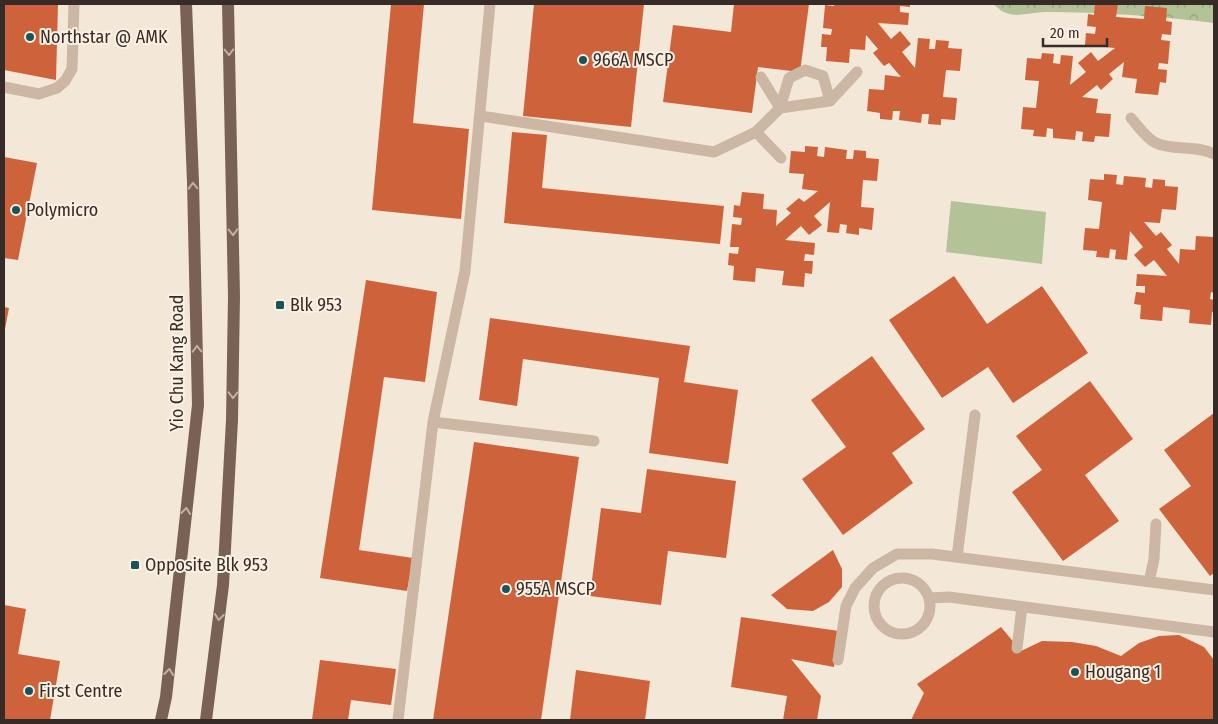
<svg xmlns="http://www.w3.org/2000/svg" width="1218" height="724" viewBox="0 0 1218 724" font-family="'Fira Sans Condensed',sans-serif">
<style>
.forest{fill:url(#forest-crowns)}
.garden{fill:#b3c397}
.building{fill:#ce623a}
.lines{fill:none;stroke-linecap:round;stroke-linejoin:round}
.lane{stroke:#cbb7a3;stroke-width:11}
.primary{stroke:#796255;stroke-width:12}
.oneway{stroke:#c0b1a4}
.poi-dot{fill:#18545a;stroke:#faf1e4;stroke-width:2}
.labels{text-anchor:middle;stroke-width:4;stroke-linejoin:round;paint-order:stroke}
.poi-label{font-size:18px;fill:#362b26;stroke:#faf1e4;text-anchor:start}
.street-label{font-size:18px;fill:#362b26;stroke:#faf1e4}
</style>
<defs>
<pattern id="forest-crowns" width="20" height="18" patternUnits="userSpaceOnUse" patternTransform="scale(1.25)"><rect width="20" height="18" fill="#b3c397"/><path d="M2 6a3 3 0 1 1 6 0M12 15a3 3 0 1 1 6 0" fill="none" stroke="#929f7b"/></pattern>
</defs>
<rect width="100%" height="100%" fill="#f3e7d8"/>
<!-- forest -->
<path class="forest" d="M994,4H1214V23C1158,16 1103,12 1046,12C1026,12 1009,22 994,4Z"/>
<!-- garden -->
<path class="garden" d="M951,201L1046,212L1042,264L946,252Z"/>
<!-- building -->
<path class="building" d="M4,4H58L56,80L4,70Z
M391,4H424L413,123L469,129L461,219L372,210Z
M534,4H644L631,127L523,116Z
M734,4H809L800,72L758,67L752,113L663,102L673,25L731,32Z
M834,4H910V7L900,6V12L909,13L908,25L878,23L891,39L900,31L911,44L902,52L915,68L918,38L930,39L929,49H935L936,40L949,41L948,48L962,49L960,71L946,70L943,97L957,98L955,120L941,119V125L928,124L929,114H922L921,123L899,120L900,111H893L892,120L880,119V113L867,111L869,89L884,90L885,75L901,77L889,63L884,66L873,53L878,49L866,35L865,50L850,49L849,63L826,61L827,47H821L822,34L831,35L832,29L823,28L825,5L834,6Z
M1095,4H1118L1116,17L1144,19L1145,6L1167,8L1166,21L1172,22L1171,35L1162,34L1161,40L1170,41L1168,64L1159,63L1158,69L1167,70L1166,83L1160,82L1158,95L1135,93L1137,79L1122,77L1124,62L1109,74L1113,79L1101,90L1097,85L1082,97L1098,99L1096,113L1111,114L1109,137L1095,136L1094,142L1082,141L1083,132L1076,131L1075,140L1053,138V129L1047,128L1046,137L1033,136L1034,130L1021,129L1023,107L1036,108L1039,81L1025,80L1027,58L1041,59L1042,53L1054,54L1053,63L1060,64L1061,55L1073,56L1070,85L1086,72L1078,63L1091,52L1098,61L1115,48L1085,45L1086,33L1095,34L1096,27L1087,26L1088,14L1094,15Z
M512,132L547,135L542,188L724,206L720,244L504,223Z
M805,146L818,147L817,156L824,157L825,147L847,150L846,159H853L854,150L866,151V158L879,159L877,181L863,180L861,207L874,208L872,230L859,228V235L846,233L847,225L840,224L839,233L827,232L830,202L814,216L822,225L809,235L801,226L785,240L815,243L814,255L805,254L804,261H813L812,274L805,273L804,287L782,285L784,271L756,268L755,282L733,280L734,266L728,265L729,253L738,254L739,247H730L732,224L741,225L742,218L733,217L734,205L740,206L742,192L764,194L763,209L777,210L776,226L791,213L786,209L799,198L804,202L818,191L802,189L804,174L789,173L791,151L805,152Z
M4,157L37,163L18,260L4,258Z
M1104,174L1117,175L1116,184L1123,185L1124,176L1146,178L1145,187L1152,188L1153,179L1165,180V186L1178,187L1176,210L1162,209L1160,223L1144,222L1156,236L1161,232L1172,245L1167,249L1179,264L1180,249L1195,250L1196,236L1214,237V293L1211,292L1210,299L1214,300V312H1212L1211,325L1189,323L1190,310L1163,307L1162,321L1140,319L1141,305L1134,304L1136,292L1145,293V286H1136L1137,274L1167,276L1154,260L1145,267L1134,255L1143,247L1130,231L1127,260L1115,259L1116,250L1110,249L1109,258L1096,257L1097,251L1083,250L1085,228L1099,229L1102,202L1088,200L1090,179L1104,180Z
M954,276L987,324L1042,286L1088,353L1013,403L988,367L942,398L889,320Z
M366,280L437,292L425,382L384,377L359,550L413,558L407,591L320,578Z
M4,307L9,308L5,329H4Z
M490,318L690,346L684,382L738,390L728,464L649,453L659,378L523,359L517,406L479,400Z
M872,356L925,429L892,453L913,483L843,535L802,479L846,447L811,400Z
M1090,381L1133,439L1085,475L1119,521L1063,561L1012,492L1042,470L1016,436Z
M1214,413V573L1210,576L1159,509L1191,486L1164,450Z
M474,442L579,457L541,720H433Z
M647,469L736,481L726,558L668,551L661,605L590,596L601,508L641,513Z
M833,550L842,569V587L829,602L813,611L787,609L771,595Z
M4,605L26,609L18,654L60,661L50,720H4Z
M741,617L839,631L834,667L791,659L821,696L817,720H783L787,696L731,687Z
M1001,627L1021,651L1042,641L1072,642L1096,646L1121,656L1139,643L1159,636L1179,635L1204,647L1214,660V720H911L924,693L917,684Z
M320,660L396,669L391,705L351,700L348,720H312Z
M576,670L650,681L645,720H570Z"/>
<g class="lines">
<!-- lane -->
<path class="lane" d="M761,77L780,108
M4,87L39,94L57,88L65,81L72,69L74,4
M780,108L830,101L857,72
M481,116L714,152L756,132L780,108L789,78L805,70L823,76L830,101
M1131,118C1138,126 1146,138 1156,143C1173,151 1197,145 1214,154
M756,132L781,158
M433,422L594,441
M957,557L975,415
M874 606a28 28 0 1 1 56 0a28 28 0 1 1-56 0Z
M1149,582L1154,559L1156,524
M930,598L949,597L1214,632
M1017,648L1022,607
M838,660L846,606L855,588L873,568L897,554H932L1214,590
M398,720L433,422L465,271L490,4"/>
<!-- primary -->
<path class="primary" d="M161,720L166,697L198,405L193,182L186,4
M206,720L223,585L232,420L234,296L228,4"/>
</g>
<!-- one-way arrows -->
<defs><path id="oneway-chevron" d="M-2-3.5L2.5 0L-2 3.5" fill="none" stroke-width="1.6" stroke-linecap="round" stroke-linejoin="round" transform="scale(1.25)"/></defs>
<g class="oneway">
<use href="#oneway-chevron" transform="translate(229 52) rotate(89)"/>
<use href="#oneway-chevron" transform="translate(193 186) rotate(-92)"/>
<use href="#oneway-chevron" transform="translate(233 232) rotate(89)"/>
<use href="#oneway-chevron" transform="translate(197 349) rotate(-91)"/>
<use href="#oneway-chevron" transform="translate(233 395) rotate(91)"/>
<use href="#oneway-chevron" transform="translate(186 511) rotate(-84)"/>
<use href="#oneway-chevron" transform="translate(219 617) rotate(97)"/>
<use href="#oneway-chevron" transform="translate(169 672) rotate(-84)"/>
</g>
<!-- markers -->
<g class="poi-dot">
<circle cx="30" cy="37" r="5"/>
<circle cx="583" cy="60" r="5"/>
<circle cx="16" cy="210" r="5"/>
<rect x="275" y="300" width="10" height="10" rx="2.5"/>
<rect x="130" y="560" width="10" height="10" rx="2.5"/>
<circle cx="506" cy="589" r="5"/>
<circle cx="1075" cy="672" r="5"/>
<circle cx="29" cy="691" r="5"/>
</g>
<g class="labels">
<!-- poi labels -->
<g class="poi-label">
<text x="40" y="43">Northstar @ AMK</text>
<text x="593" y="66">966A MSCP</text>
<text x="26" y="216">Polymicro</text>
<text x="290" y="311">Blk 953</text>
<text x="145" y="571">Opposite Blk 953</text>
<text x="516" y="595">955A MSCP</text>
<text x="1085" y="678">Hougang 1</text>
<text x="39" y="697">First Centre</text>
</g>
<!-- street labels -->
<g class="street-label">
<text transform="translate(177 363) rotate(-90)" y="6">Yio Chu Kang Road</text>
</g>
</g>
<!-- border -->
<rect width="1218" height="724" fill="none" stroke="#362b26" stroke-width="10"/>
<!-- scale -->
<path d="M1043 38v8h64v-8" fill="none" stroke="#362b26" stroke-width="2.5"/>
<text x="1050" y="38" font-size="15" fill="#362b26" stroke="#faf1e4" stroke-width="4" paint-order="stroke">20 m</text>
</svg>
